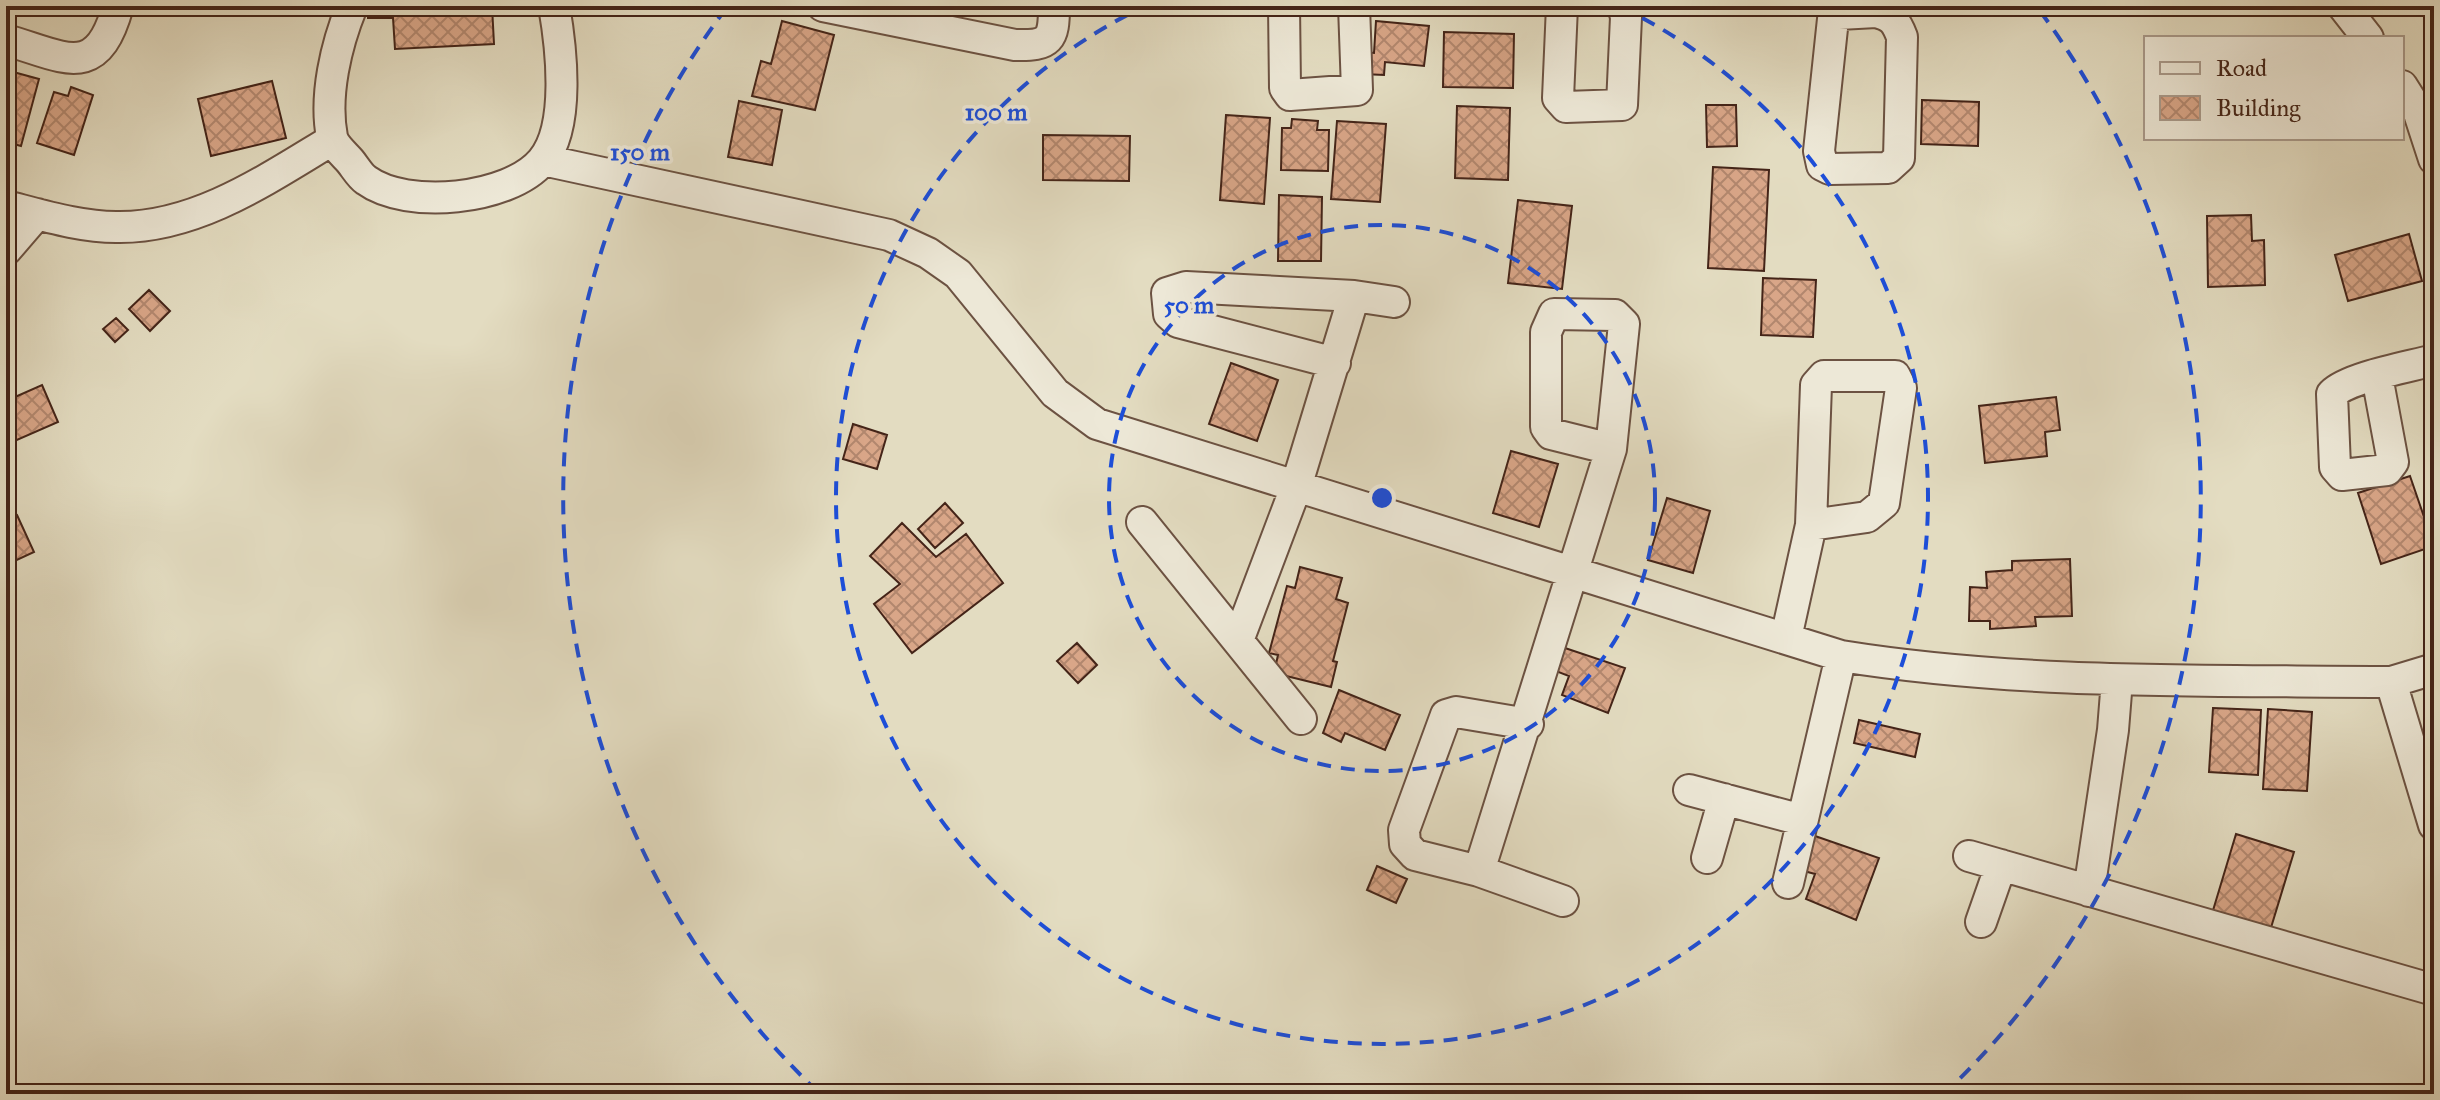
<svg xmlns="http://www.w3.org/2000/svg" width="2440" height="1100" viewBox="0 0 2440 1100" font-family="'IM FELL Great Primer',serif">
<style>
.building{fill:url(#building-cross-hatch);stroke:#442418;stroke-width:2}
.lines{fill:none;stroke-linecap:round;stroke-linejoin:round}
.street-casing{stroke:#6c5242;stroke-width:34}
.street{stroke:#ede8d7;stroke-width:30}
.ring{fill:none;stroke:#1d4ed8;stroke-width:4;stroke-dasharray:14 10}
.centre{fill:#1d4ed8;stroke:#ede8d7;stroke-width:4}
.ring-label{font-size:24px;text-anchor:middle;font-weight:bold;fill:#1d4ed8;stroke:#ede8d7;stroke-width:7;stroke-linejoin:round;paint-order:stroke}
</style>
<defs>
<pattern id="building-cross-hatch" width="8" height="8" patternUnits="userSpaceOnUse" patternTransform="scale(2)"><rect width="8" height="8" fill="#d9a688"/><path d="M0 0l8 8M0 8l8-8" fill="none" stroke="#b2876e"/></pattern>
</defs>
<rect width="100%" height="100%" fill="#e3dcc1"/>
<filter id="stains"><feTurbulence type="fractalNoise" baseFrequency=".0025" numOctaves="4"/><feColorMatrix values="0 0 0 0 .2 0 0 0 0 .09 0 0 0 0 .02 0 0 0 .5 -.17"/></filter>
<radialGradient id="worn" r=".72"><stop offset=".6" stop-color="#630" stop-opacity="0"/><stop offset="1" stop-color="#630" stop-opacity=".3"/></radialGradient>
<!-- building -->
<path class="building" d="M368,6H492L494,44L395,49L393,18H368Z
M1375,6H1426V14L1375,12Z
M782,21L834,35L815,110L752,96L761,61L771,64Z
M1376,21L1429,26L1424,66L1385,62L1384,75L1363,74L1364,52L1374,53Z
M1444,32L1514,34L1513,88L1443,87Z
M6,70L39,79L21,146L6,142Z
M272,81L286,138L211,156L198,99Z
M71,87L93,95L74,155L37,143L54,92L68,96Z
M1922,100L1979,102L1978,146L1921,144Z
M739,101L782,110L772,165L728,157Z
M1706,105H1736L1737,146L1707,147Z
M1457,106L1510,108L1508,180L1455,178Z
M1226,115L1270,118L1264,204L1220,200Z
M1292,119L1318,121L1317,130H1329L1328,171L1281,170L1282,128H1291Z
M1337,121L1386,124L1380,202L1331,199Z
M1043,135L1130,136L1129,181L1043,180Z
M1713,167L1769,170L1764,271L1708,268Z
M1279,195L1322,197L1321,261H1278Z
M1518,200L1572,206L1562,289L1508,283Z
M2251,215L2252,241L2264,240L2265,285L2208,287L2207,216Z
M2409,234L2422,281L2348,301L2335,255Z
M1763,278L1816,280L1813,337L1761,335Z
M149,290L170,311L150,331L129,309Z
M116,318L128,330L115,342L103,329Z
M1231,363L1278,380L1257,441L1209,424Z
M42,385L58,422L10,443L6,435V401Z
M2056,397L2060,430L2045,432L2047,456L1985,463L1979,406Z
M853,424L887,435L877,469L843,459Z
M1511,451L1558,464L1539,527L1493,513Z
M2410,476L2434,546L2381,564L2358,493Z
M1667,498L1710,511L1693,573L1648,560Z
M945,503L963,523L935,548L918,529Z
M17,515L34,552L6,565V520Z
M902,523L936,557L966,534L1003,583L912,653L874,604L900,584L870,556Z
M2070,559L2072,616L2035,617L2036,626L1990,629V621H1969L1970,587L1987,588L1986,572L2012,570V561Z
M1300,567L1342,578L1336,599L1348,603L1333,661L1337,662L1331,687L1274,673L1278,655L1269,653L1287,586L1295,588Z
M1077,643L1097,665L1078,683L1057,661Z
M1556,645L1625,668L1608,713L1562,695L1569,676L1548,668Z
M1339,690L1400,715L1385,750L1345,733L1341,742L1323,733Z
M2213,708L2261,710L2258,775L2209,772Z
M2268,709L2312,712L2307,791L2263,789Z
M1859,720L1920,734L1915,757L1854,743Z
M2236,834L2294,852L2266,944L2208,927Z
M1815,836L1879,858L1856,920L1806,899L1815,874L1804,871Z
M1377,866L1407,879L1396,903L1367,890Z"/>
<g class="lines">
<!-- street casing -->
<g class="street-casing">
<path id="street" d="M352,6C336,45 324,96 332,137C334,146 345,155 350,161C355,167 360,176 366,180C407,210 509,200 542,161C571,127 561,46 554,6
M823,6L1015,45C1050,46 1054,40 1054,6
M1284,6L1285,88L1290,95L1357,90L1354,6
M1562,6L1558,98L1566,107L1622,105L1626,17L1623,6
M1875,6L1876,12C1892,16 1896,21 1902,37L1899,158L1888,168L1830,169L1822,165L1819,151L1833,19L1839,14L1876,12
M2343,6L2368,38
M6,40C65,57 97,82 118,6
M2402,86L2419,113L2434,159
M543,160L889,235L928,253L958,274L1055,393L1097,424L1841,656C2022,685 2208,680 2391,682L2434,669
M6,206C41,215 83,228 120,227C198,227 267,179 332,140
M6,250L37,214
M1335,363L1178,322L1169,314L1167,293L1186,287L1354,296L1394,302
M2377,376L2393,462L2387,470L2342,475L2335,467L2332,394C2349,377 2409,367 2434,360
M1142,522L1301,719
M1239,638L1296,487L1354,296
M1786,638L1811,525L1816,385L1824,376H1895L1901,388L1884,503L1867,517L1811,525
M2391,682L2434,825
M1528,724L1456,712L1446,715L1404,830L1405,844L1415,855L1479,871L1563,901
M1689,790L1802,820
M1969,856L2434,990
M1707,858L1724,799
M1479,871L1611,449L1624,324L1615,315L1554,314L1546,332V427L1551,434L1611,449
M1788,883L1841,656
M2089,891L2113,730L2117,680
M1981,922L2001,865"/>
</g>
<!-- street -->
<use href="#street" class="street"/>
</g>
<!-- distance rings -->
<g class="ring">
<circle cx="1382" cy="498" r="273"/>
<path d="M1621 7A546 546 0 1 1 1143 7"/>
<path d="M818 1092A819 819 0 0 1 724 11M2040 11A819 819 0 0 1 1946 1092"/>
</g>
<circle cx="1382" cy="498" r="12" class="centre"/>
<g class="ring-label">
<text x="996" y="120">100 m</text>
<text x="640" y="160">150 m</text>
<text x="1189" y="313">50 m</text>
</g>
<!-- margin -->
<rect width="2440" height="1100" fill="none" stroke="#e3dcc1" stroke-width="32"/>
<rect x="8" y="8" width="2424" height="1084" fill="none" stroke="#442418" stroke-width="4"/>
<rect x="16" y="16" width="2408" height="1068" fill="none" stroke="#442418" stroke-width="2"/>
<!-- legend -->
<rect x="2144" y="36" width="260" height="104" fill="#ede8d7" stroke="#a99a8b" stroke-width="2"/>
<rect x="2160" y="62" width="40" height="12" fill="#ede8d7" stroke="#a99a8b" stroke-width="2"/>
<text x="2216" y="76" font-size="24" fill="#442418">Road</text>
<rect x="2160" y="96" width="40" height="24" fill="url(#building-cross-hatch)" stroke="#a99a8b" stroke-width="2"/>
<text x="2216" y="116" font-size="24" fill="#442418">Building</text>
<rect width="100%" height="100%" filter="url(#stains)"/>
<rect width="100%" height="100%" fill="url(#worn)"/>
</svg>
